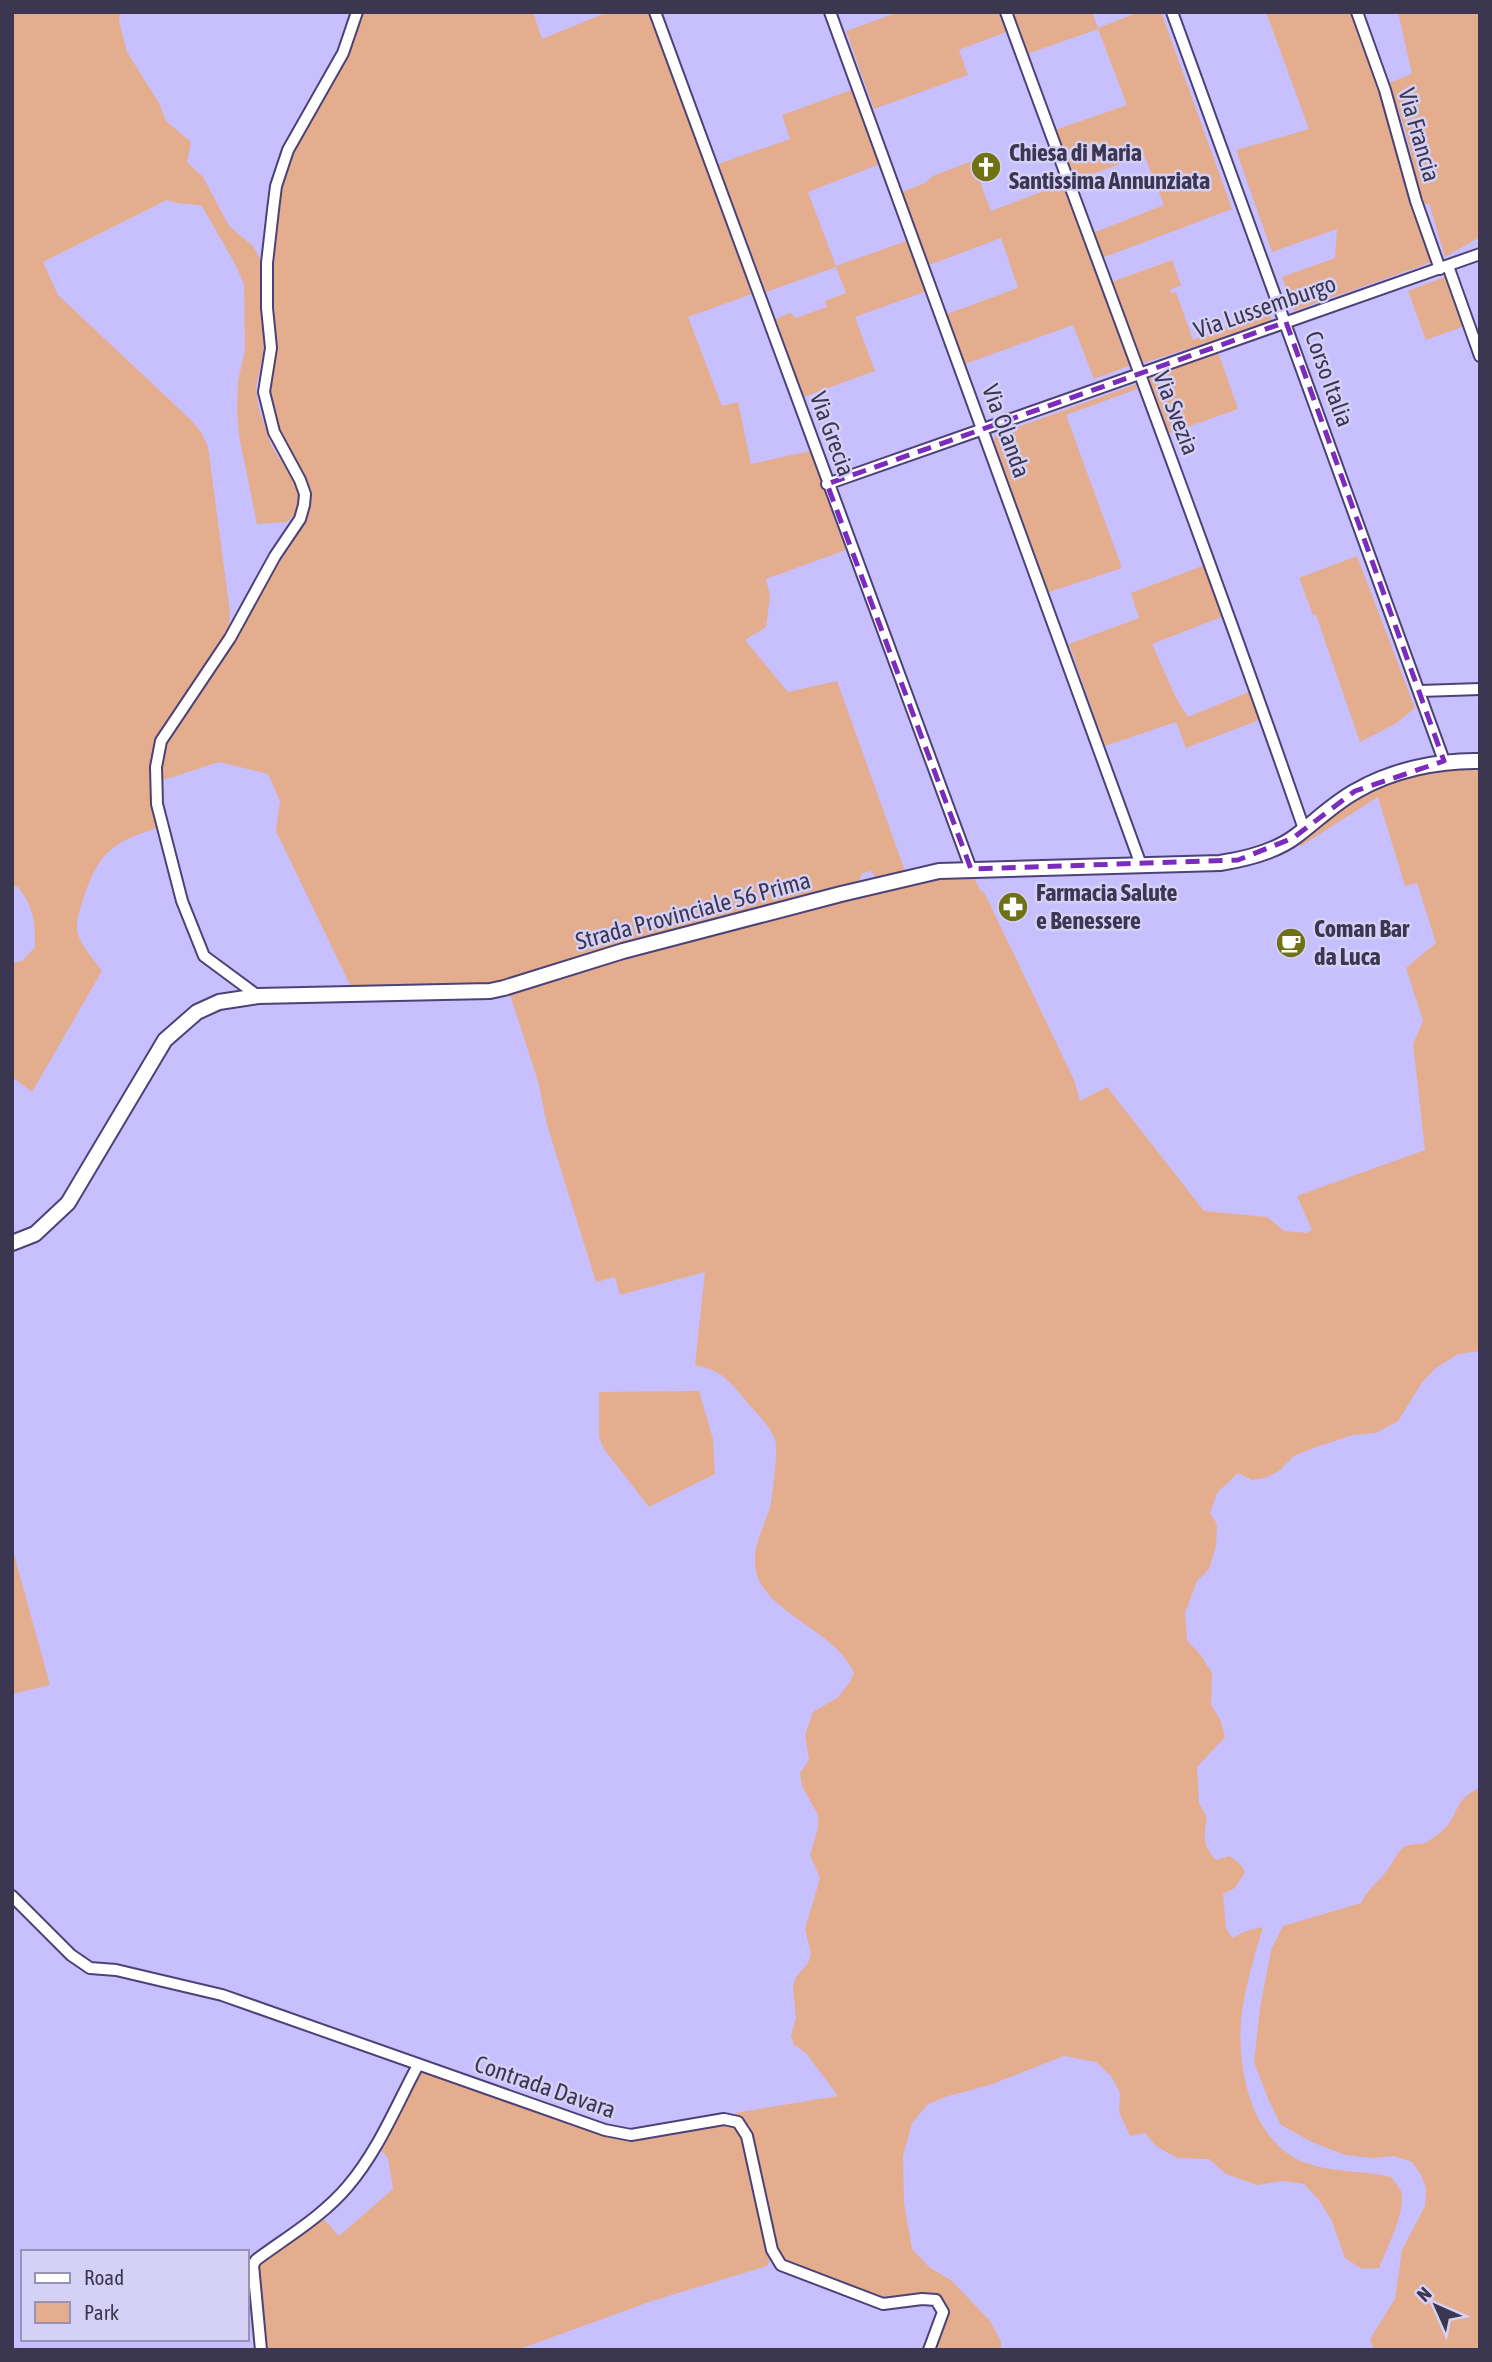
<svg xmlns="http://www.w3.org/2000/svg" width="1492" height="2362" viewBox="0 0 1492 2362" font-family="'Asap Condensed',sans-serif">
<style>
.green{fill:#e4ad8e}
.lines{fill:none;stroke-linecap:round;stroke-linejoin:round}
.minor-casing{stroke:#4c4277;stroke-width:14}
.tertiary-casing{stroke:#4c4277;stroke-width:18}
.minor{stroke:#fff;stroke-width:10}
.tertiary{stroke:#fff;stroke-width:14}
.marked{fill:none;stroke:#7b2cbf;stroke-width:5;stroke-dasharray:14 9;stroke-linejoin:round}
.labels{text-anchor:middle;stroke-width:5;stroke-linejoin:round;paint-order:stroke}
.street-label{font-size:24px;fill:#3b3751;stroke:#d5d0f6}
.poi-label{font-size:24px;font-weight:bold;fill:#3b3751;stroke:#d5d0f6;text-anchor:start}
</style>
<rect width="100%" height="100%" fill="#c8bffe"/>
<!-- green -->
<path class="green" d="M12,12H120L119,21L127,52L159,103L166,121L191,142L187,162L203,177L229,226L253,246L262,262L261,301L264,336L263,354L256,387L258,406L271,445L297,486L299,497L294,515L287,522L257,524L239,436L237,412L238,381L245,350L244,284L234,262L202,206C189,203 179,205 167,200L43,262L58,295L190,419L201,432L208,447L230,612L229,626L222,642C202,672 152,736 150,769C149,788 155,809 158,828C110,842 97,855 82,903C79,912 75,925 78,934C82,947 94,960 102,971L32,1092L12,1077V963L22,961L35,947C35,921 34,908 18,887L12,886Z
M363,12H533L542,39L608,12H649L752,294L688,317L722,406L738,402L751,464L810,451L846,550L766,579L770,596L766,627L745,640L788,692L837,681L905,871L876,878L871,871L863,873L858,882L525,977L458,991L352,989L276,831L280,801L268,774L219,762L160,781V764L165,746L279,557L303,524L310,506L309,490L304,475L279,431L270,392L272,366V257L281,190L292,152L347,56Z
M899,12H998L1006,32L959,50L968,75L874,109L846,31Z
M1013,12H1092L1098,28L1139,12H1161L1232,209L1102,258L1093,233L1164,205L1144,155L1074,181L1055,130L1127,105L1098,29L1027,54Z
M1266,12H1351L1378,83L1413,205L1432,262L1294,311L1282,277L1335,258L1337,229L1272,252L1236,150L1309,129Z
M1398,12H1480V237L1445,257L1429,203L1422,205L1406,133L1389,83L1412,74Z
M854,89L880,164L808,192L836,266L909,240L927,291L855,317L875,371L803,397L776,319L790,313L796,318L827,307L825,301L846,293L836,267L766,292L718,164L790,139L782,115Z
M972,161L991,211L1060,185L1064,187L1131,365L1094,379L1073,325L965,364L947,314L1018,288L1001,238L929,265L902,192L925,183L933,176Z
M1172,260L1181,285L1170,290L1171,293L1176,292L1193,340L1270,309L1272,322L1143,363L1140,361L1112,282Z
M1447,276L1465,326L1426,340L1408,291Z
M1218,352L1238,409L1165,435L1147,379L1148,376L1202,355Z
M1136,384L1137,389L1066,415L1122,568L1049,592L993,440L996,435Z
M1357,556L1415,708L1395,724L1360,742L1316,615H1313L1299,578Z
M1205,565L1224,616L1152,644L1176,698L1188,717L1251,691L1259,720L1186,748L1176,722L1105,746L1069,644L1139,618L1131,593Z
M1448,768H1480V1351L1458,1354L1436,1368L1423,1381L1398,1421L1376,1433L1353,1435L1316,1447L1294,1456L1280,1470L1268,1477L1252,1480L1238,1473L1217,1493L1210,1513L1217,1524L1216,1546L1209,1569L1197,1581L1185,1613L1187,1641L1200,1654L1212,1673L1211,1705L1220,1719L1225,1737L1197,1767L1199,1803L1207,1818C1203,1837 1203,1846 1216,1860L1230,1856L1240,1864L1245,1872L1235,1888L1223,1894L1226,1928L1232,1938L1246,1931L1263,1927C1254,1957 1244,1990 1241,2021C1237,2072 1253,2144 1306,2163C1333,2173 1363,2170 1391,2177C1394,2181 1399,2187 1401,2191C1407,2209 1386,2251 1379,2268L1362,2269L1345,2258L1332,2221L1319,2200L1304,2184L1283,2181L1257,2185L1226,2174L1209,2159L1177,2158L1156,2146L1145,2133L1130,2136L1119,2112L1120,2093L1111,2076L1096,2062L1064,2056L987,2086L948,2096L928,2104L912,2123L903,2156L904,2203L912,2249L929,2267L952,2281L990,2321L1001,2341V2350H933L946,2320L945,2303L940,2299L884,2302L784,2264L775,2249L746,2121L735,2113L838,2096L806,2053L794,2045L791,2036L796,2018L793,1987L796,1977L808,1963L811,1954L805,1929L820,1878L810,1855L818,1828V1815L802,1786L800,1773L809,1760L805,1735L813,1712L837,1698L850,1682L854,1673C837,1632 769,1614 757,1575C749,1549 765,1528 771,1503C773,1492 777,1456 776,1444C774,1429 755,1412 746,1401C730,1381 721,1370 695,1365L705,1272L620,1295L615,1277L596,1282L547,1125L538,1081L509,992L664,946L929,879L972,875L981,891L984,892L1074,1080L1080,1101L1107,1087L1204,1211L1267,1217L1284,1231L1306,1233L1312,1230L1297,1196L1425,1150L1413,1044L1423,1021L1406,968L1436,943L1417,883L1405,886L1378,797L1301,846L1298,843C1347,802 1384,778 1448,768Z
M699,1391L713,1439L715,1474L649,1507L604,1449L599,1437V1392Z
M12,1547L50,1685L12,1694Z
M1477,1789H1480V2350H1374L1370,2339L1395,2299L1402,2250L1425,2206L1426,2188L1421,2175L1412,2162L1394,2156L1373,2158L1345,2155L1312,2142L1281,2125L1269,2101L1254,2062L1260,2008L1271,1950L1283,1926L1361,1903C1370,1886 1375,1886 1385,1873C1392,1865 1395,1854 1404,1847C1410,1843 1419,1845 1425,1843C1431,1840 1439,1834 1443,1830C1460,1814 1453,1801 1477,1789Z
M421,2071L605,2133L725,2122L733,2123L743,2135L768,2249L770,2259L767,2266L652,2301L517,2350H265L257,2268L322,2217L339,2236L393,2189L388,2158L380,2150Z"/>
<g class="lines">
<!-- minor casing -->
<g class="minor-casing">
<path id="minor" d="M655,12L971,869
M830,12L1141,865
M1006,12C1106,285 1209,555 1304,829
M1172,12L1444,761
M1357,12L1385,90L1416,201L1440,269
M1448,266L1480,356
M827,484L1480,254
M1420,691L1480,689
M258,996L204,956L182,901L157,804L156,767L161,741L230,638L275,556L300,519L304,505L305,494L300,480L274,432L264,392L271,348L267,308V263L273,210L276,186L288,150L343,53L357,12
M12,1896L71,1955L90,1968L116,1970L222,1995L605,2130L631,2135L724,2119L738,2122L747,2136L772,2250L781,2265L883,2304L922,2299L936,2300L943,2312L929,2350
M261,2350L253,2265L256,2260C287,2237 323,2216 348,2186C378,2151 396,2106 418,2065"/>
</g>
<!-- tertiary casing -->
<g class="tertiary-casing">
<path id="tertiary" d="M12,1243L35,1234L68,1203L165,1040L197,1012L219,1002L258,996L490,991L504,988L623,951L841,894L939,871L1220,863C1246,859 1275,852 1296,836C1316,821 1334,803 1356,791C1392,770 1439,760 1480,761"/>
</g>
<!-- minor -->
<use href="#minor" class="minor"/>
<!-- tertiary -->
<use href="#tertiary" class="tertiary"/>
</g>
<!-- marked area -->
<path class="marked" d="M1286,322L1444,761L1355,791L1293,838L1238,860L971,869L827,484Z"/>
<!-- icons -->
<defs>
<g id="church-disc" transform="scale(1.575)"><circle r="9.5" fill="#6f7115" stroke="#d5d0f6"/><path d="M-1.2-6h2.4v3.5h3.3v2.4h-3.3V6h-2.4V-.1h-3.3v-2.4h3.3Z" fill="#fff"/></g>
<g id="pharmacy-disc" transform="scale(1.575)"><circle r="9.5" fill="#6f7115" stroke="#d5d0f6"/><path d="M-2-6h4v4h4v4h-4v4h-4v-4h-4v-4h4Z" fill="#fff"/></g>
<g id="cafe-disc" transform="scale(1.575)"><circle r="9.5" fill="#6f7115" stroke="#d5d0f6"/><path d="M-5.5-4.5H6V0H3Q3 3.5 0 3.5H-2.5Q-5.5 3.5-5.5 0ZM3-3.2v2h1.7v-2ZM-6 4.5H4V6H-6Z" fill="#fff"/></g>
</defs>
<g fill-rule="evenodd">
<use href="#church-disc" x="986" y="167"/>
<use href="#pharmacy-disc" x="1013" y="907"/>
<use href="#cafe-disc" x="1291" y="943"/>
</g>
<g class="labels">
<!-- street labels -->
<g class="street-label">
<text transform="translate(1419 135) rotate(74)" y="8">Via Francia</text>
<text transform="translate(1265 307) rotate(-19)" y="8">Via Lussemburgo</text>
<text transform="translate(1329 379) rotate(70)" y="8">Corso Italia</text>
<text transform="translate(1176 413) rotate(69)" y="8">Via Svezia</text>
<text transform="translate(1006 431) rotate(70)" y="8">Via Olanda</text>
<text transform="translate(832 434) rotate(70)" y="8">Via Grecia</text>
<text transform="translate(693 911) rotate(-15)" y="8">Strada Provinciale 56 Prima</text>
<text transform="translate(545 2087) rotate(19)" y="8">Contrada Davara</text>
</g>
<!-- poi labels -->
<g class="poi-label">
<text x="1009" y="161">Chiesa di Maria<tspan x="1009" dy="28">Santissima Annunziata</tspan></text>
<text x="1036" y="901">Farmacia Salute<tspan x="1036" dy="28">e Benessere</tspan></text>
<text x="1314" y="937">Coman Bar<tspan x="1314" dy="28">da Luca</tspan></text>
</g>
</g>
<!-- border -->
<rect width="1492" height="2362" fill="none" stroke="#3b3751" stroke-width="28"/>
<!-- legend -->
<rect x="21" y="2250" width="228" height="91" fill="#d5d0f6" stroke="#9793b4" stroke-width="2"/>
<rect x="35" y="2273" width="35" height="10" fill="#ffffff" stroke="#9793b4" stroke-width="2"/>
<text x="84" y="2285" font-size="21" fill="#3b3751">Road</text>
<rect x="35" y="2302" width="35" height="21" fill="#e4ad8e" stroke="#9793b4" stroke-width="2"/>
<text x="84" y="2320" font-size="21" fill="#3b3751">Park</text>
<!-- north arrow -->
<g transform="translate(1436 2306) rotate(315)" stroke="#d5d0f6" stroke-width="5" paint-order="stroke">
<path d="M0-5L12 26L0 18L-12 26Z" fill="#3b3751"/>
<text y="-10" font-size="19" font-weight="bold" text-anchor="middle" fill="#3b3751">N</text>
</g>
</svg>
